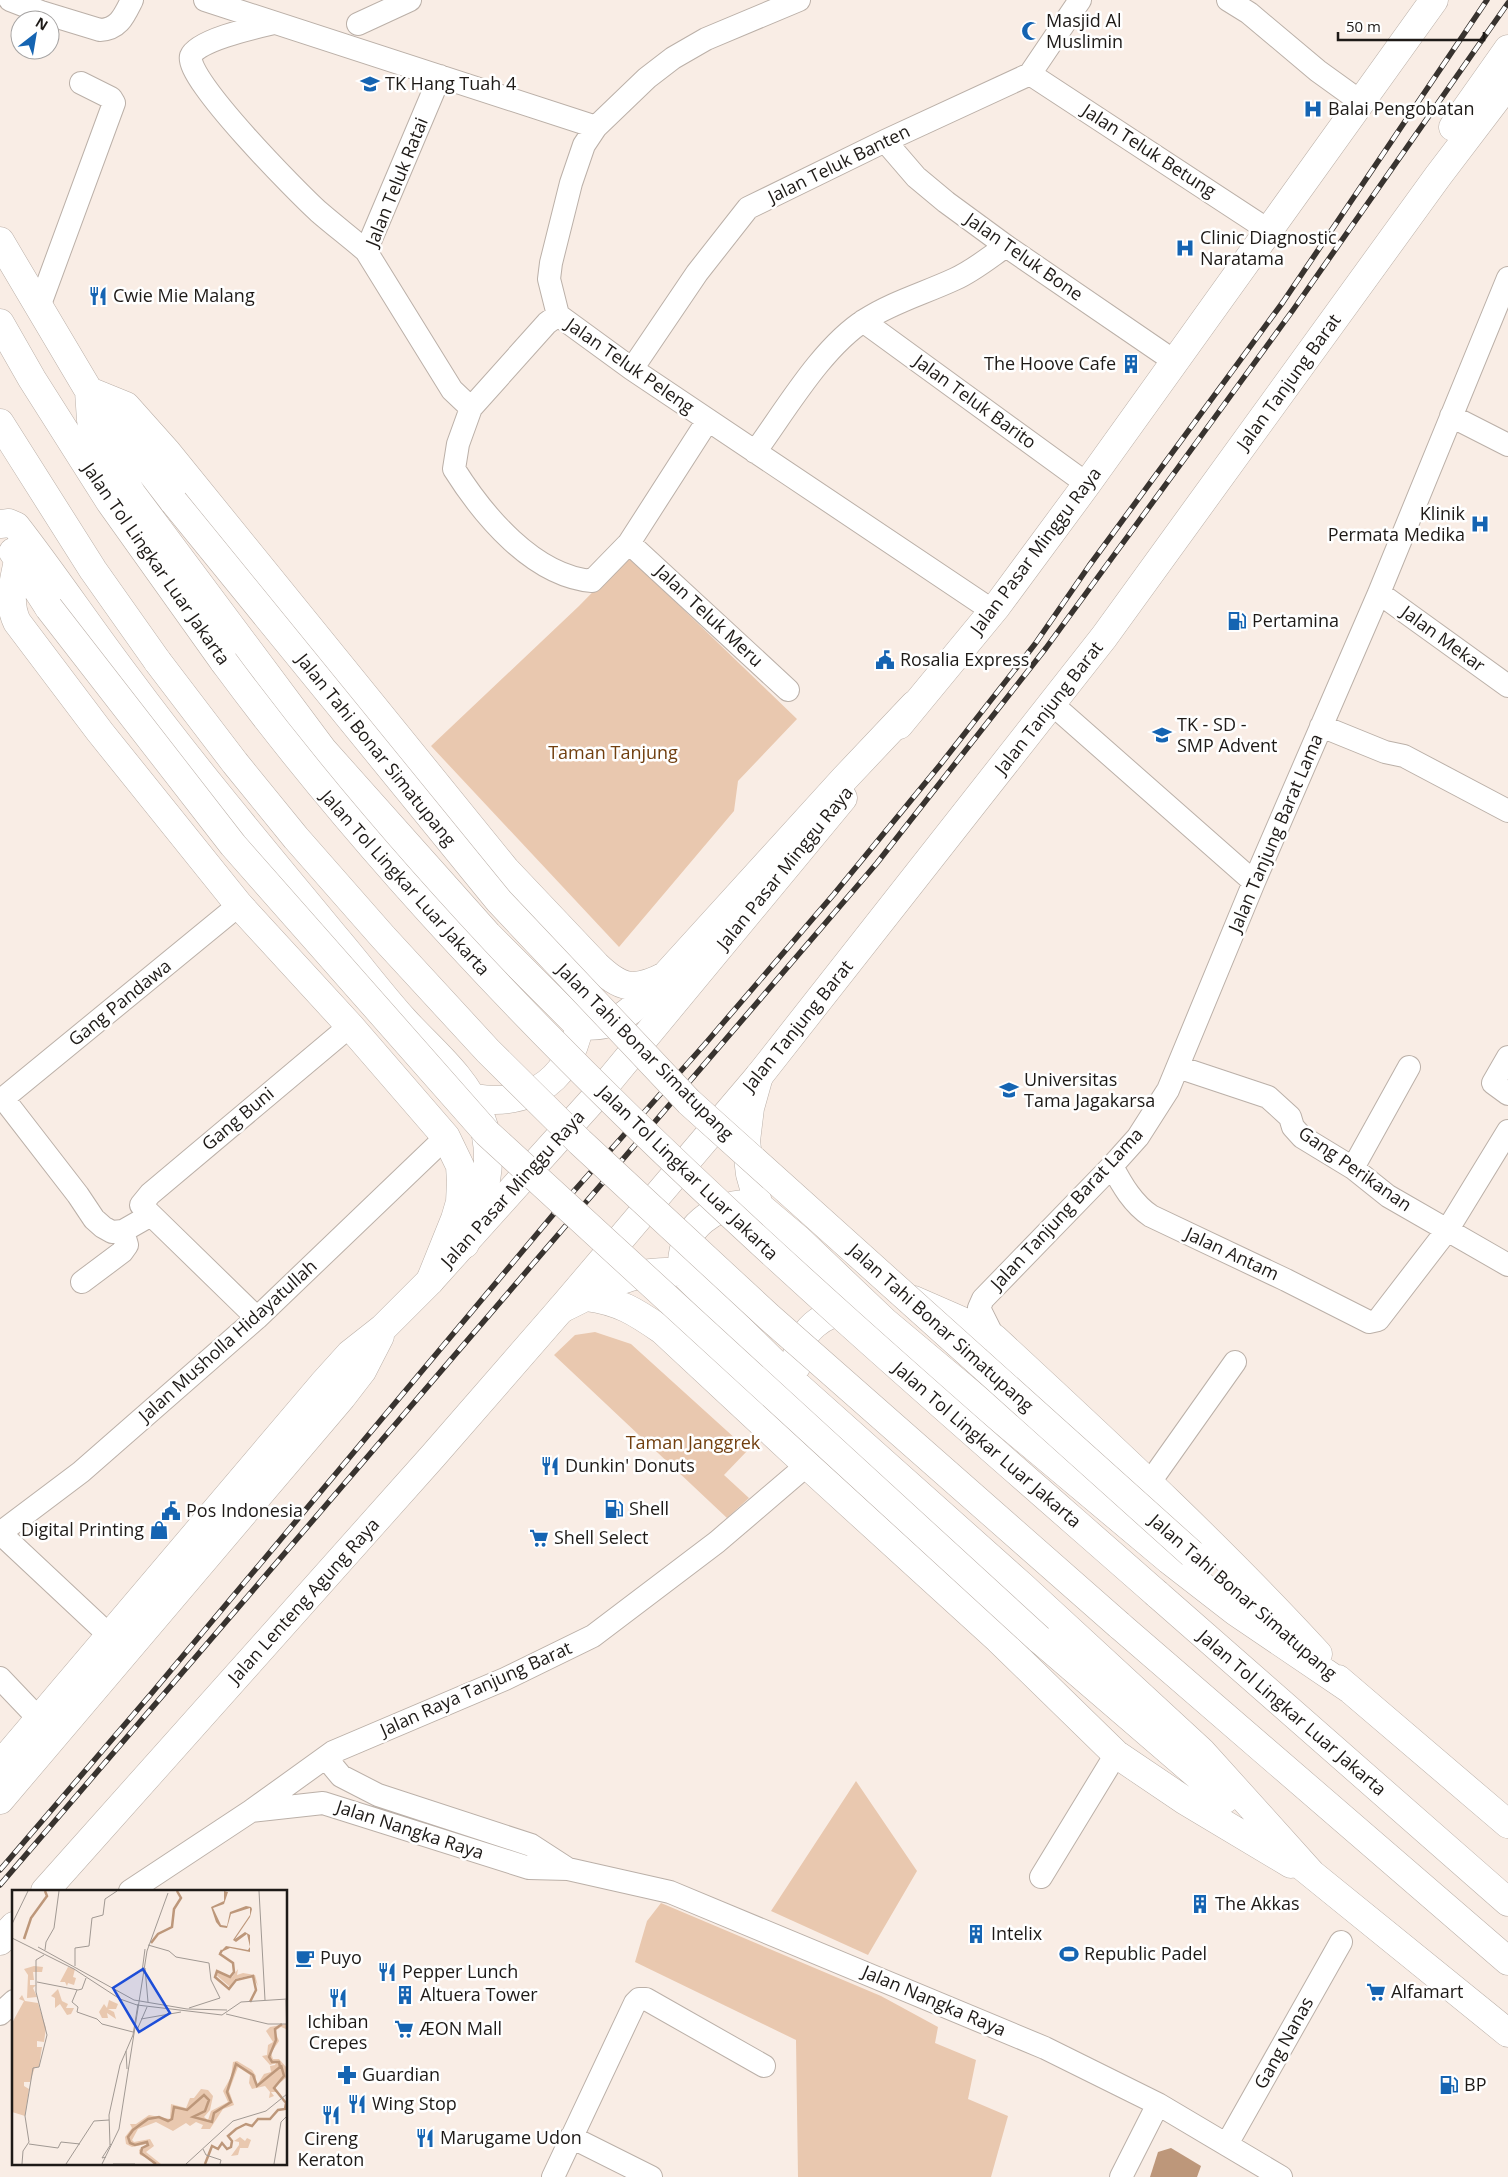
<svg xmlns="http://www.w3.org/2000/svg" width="1508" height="2177" viewBox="0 0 1508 2177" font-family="'Open Sans',sans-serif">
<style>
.green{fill:#e9c8af}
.water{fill:#bd977a}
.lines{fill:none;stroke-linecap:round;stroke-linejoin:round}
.minor-casing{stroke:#bbb0a8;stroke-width:24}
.major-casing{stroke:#bbb0a8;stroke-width:29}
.highway-casing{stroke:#bbb0a8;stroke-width:29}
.minor{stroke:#fff;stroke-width:22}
.major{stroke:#fff;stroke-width:28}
.highway{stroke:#fff;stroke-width:28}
.rail-casing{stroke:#38332f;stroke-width:5.5}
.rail{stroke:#fff;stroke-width:4;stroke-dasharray:11;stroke-linecap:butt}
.highway-bridge-casing{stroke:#bbb0a8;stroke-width:29;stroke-linecap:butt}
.highway-bridge{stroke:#fff;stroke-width:28}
.labels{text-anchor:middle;stroke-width:5;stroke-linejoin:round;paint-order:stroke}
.poi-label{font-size:18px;fill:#1e1a17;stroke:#fff;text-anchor:start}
.street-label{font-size:18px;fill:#1e1a17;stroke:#fff}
.park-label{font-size:18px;fill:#713f0f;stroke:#fff}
.inset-river{fill:none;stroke:#bd977a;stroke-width:2.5}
.inset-road{fill:none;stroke:#a19993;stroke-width:1}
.view{fill:#1d4ed8;fill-opacity:0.15;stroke:#1d4ed8;stroke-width:2.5}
.inset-edge{fill:none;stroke:#1e1a17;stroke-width:2.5}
</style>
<rect width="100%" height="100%" fill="#f9ede5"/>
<!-- green -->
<path class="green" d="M630,554V558L797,719L738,781L734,811L619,947L431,746L579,606Z
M595,1332L631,1344L748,1450L724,1475L749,1498L727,1518L554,1355L575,1335Z
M856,1781L917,1871L868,1955L771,1911Z
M661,1903L881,1996L938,2027L935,2043L976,2060L968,2099L1008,2116L991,2177H798L796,2040L635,1962L647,1921Z"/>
<!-- water -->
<path class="water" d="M1171,2148L1201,2166L1197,2177H1150L1158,2152Z"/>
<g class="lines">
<!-- minor casing -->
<g class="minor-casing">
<path id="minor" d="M10,0L41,12L100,30C119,29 124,16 132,0
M205,0L596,127
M799,0L706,39L673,58L647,78L596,127L584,145L571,183L551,263L549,279L558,315L632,369L993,611
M1228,0L1249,13L1318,71L1361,102
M274,23C257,27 197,40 191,56C184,78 299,194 319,212C334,225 351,238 366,251
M358,24L410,0
M1030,74L1268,230
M440,76L366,251L452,390L471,408
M885,141L916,177L946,202L1006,246L1174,361
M39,307L114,103L111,98L81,83
M558,315L547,323L471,408L458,444L454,469C483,515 533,576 592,581L629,543L708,420
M863,321L1087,484
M632,369L697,273L748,208L885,141L1030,74L1080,0
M1451,416L1508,445
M755,452C785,411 822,347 865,320C893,302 925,293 955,279C973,271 990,257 1006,246
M629,543L788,690
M1379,593L1508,686
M1052,704L1254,882
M1321,726L1385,752L1404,756L1508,811
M1508,1057L1493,1083L1508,1094
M1178,1067L1268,1097L1290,1117L1293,1127L1302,1137L1353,1168L1388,1196L1508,1265
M3,1098L78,1195L94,1219L103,1227L112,1232L123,1231L151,1215
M0,1101L239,905
M1112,1166C1122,1185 1133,1204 1151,1216L1286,1280L1369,1322L1378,1320L1448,1229L1508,1131
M1353,1168L1409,1067
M82,1282L122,1252L127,1245L123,1231
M257,1318L141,1205L150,1194L350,1026
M994,1338L979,1308L983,1299L1112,1166L1138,1137L1168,1090L1254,882L1379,593L1508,278
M1150,1482L1235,1362
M0,1533L81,1472L257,1318L446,1137
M0,1533L110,1636
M0,1678L39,1719
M333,1752L331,1764L341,1776L378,1795L531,1845L568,1869
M251,1811L323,1803L529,1868L568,1869L670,1892L1045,2048L1158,2104L1281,2177
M1041,1877L1116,1754
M130,1891L251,1811L333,1752L505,1679L593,1636L717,1542L807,1465
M0,2014L14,2001
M571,2137L651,2177
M1227,2144L1341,1942
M553,2177L635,2003L639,1999H646L764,2066
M1121,2177L1158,2104"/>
</g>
<!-- major casing -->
<g class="major-casing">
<path id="major" d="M1453,127L1508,49
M899,725L997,606L1087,484L1434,0
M0,1765L322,1385L350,1354L383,1328L430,1281L599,1093L843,798
M0,1800L342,1397L362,1371L380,1336
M45,1891L433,1456L561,1309L759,1076L1104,637L1438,176L1508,84
M0,1941L14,1926"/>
</g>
<!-- highway casing -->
<g class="highway-casing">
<path id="highway" d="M0,241L89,391L174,502
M0,323L32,379L110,502L224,662
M89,391L91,420L99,442L132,494L323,750L488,935L578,1025C611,1029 623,1018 646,997L845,778L914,705
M89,391L126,406L167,452L506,870L596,965C621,989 634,992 665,976
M0,423L93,570L158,662
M0,524L9,523L16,526C55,576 90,629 129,680C194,768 265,852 335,937C358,964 379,992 403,1019C430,1049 466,1077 480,1115C498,1161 483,1201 465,1244
M13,552L49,608
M18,560C14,582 7,601 17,622L100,732L239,905L350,1026L446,1137L460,1166L461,1182L460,1202L455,1219L430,1281
M759,1076L750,1108L746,1141L750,1174L759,1206L798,1239L884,1321L1169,1560L1236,1612L1351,1690
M457,1094C511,1110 561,1094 577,1036
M682,1263C683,1227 714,1205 747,1204
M587,1297C619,1301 636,1312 662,1330L807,1465L998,1639L1116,1754L1184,1800L1291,1864
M914,1300L969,1324L994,1338C1105,1441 1216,1543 1318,1654
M561,1309C608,1287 627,1269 682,1272L800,1388L1022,1586L1202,1752L1311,1873
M796,1367C795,1333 825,1306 859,1313
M1157,1594L1508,1902
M1119,1625L1508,1961
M1039,1639L1225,1799
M1338,1679L1508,1824
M1297,1862L1508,2033"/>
</g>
<!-- minor -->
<use href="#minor" class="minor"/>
<!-- major -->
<use href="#major" class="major"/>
<!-- highway -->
<use href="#highway" class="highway"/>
<!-- rail casing -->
<g class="rail-casing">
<path id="rail" d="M0,1870L151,1694L557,1210L705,1044L834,894L940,765L1035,644L1089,566L1283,302L1487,0
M0,1885L877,863L1046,648L1199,439L1293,310L1508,3"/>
</g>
<!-- rail -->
<use href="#rail" class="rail"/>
<!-- highway-bridge casing -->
<g class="highway-bridge-casing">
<path id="highway-bridge" d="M174,502L499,901L689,1102L1192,1554
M49,608L233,845L487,1133L1039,1639
M158,662L235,763L296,838L383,937L488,1051L580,1142L769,1317L1119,1625
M224,662C487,1018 827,1304 1157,1594"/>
</g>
<!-- highway-bridge -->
<use href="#highway-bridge" class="highway-bridge"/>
</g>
<!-- icons -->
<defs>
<g id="mosque-bare" transform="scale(1.5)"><path d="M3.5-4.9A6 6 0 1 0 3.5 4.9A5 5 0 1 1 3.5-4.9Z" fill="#1564b2" stroke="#fff" stroke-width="2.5" paint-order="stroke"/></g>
<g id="school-bare" transform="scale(1.5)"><path d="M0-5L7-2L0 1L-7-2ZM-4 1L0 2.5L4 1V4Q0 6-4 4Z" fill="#1564b2" stroke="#fff" stroke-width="2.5" paint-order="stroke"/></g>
<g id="hospital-bare" transform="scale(1.5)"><path d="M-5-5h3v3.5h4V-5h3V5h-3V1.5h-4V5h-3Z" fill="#1564b2" stroke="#fff" stroke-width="2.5" paint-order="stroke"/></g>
<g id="restaurant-bare" transform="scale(1.5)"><path d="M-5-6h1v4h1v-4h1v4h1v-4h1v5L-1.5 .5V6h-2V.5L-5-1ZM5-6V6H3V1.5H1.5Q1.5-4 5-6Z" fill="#1564b2" stroke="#fff" stroke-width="2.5" paint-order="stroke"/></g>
<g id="building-bare" transform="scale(1.5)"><path d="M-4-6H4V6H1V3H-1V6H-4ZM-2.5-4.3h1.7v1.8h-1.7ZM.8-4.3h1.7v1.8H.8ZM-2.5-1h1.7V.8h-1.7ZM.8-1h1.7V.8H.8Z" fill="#1564b2" stroke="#fff" stroke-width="2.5" paint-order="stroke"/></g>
<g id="fuel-bare" transform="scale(1.5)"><path d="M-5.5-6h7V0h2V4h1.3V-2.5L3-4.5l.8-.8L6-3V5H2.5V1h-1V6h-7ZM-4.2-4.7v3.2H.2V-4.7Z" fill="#1564b2" stroke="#fff" stroke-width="2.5" paint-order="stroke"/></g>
<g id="civic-bare" transform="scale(1.5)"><path d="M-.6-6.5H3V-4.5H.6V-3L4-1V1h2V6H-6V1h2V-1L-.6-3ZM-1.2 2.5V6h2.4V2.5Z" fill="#1564b2" stroke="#fff" stroke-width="2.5" paint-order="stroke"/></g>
<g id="university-bare" transform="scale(1.5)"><path d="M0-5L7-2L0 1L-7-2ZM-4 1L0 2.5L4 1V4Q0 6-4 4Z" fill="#1564b2" stroke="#fff" stroke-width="2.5" paint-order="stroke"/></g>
<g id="shop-bare" transform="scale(1.5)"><path d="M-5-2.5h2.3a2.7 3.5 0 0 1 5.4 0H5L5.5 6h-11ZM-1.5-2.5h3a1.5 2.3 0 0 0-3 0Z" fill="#1564b2" stroke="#fff" stroke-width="2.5" paint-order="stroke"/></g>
<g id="supermarket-bare" transform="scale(1.5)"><path d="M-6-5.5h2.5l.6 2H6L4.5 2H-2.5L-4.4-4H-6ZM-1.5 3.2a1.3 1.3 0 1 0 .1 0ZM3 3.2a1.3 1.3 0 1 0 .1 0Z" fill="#1564b2" stroke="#fff" stroke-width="2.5" paint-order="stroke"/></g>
<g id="stadium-bare" transform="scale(1.5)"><path d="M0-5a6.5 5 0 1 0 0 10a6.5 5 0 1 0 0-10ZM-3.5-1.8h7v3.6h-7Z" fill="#1564b2" stroke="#fff" stroke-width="2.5" paint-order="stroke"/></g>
<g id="cafe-bare" transform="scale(1.5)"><path d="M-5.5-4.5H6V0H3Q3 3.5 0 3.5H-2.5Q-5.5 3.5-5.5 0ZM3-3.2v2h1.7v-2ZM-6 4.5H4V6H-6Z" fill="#1564b2" stroke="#fff" stroke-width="2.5" paint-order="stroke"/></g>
<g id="pharmacy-bare" transform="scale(1.5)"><path d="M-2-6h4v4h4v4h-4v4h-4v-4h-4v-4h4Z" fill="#1564b2" stroke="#fff" stroke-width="2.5" paint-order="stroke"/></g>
</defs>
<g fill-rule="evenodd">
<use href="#mosque-bare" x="1031" y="31"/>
<use href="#school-bare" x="370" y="84"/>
<use href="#hospital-bare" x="1313" y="109"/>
<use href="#hospital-bare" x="1185" y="248"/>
<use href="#restaurant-bare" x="98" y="296"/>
<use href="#building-bare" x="1131" y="364"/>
<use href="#hospital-bare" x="1480" y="524"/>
<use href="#fuel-bare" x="1237" y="621"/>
<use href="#civic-bare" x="885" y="660"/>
<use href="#school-bare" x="1162" y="735"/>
<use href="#university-bare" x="1009" y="1090"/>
<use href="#restaurant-bare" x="550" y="1466"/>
<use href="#fuel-bare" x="614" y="1509"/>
<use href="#civic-bare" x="171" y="1511"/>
<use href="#shop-bare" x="159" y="1530"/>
<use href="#supermarket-bare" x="539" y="1538"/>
<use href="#building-bare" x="1200" y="1904"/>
<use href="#building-bare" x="976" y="1934"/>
<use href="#stadium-bare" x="1069" y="1954"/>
<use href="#cafe-bare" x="305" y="1958"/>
<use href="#restaurant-bare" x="387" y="1972"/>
<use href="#supermarket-bare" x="1376" y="1992"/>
<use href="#building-bare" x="405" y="1995"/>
<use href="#restaurant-bare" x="338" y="1998"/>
<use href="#supermarket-bare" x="404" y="2029"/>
<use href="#pharmacy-bare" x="347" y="2075"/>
<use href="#fuel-bare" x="1449" y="2085"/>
<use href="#restaurant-bare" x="357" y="2104"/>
<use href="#restaurant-bare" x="331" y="2115"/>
<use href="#restaurant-bare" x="425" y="2138"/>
</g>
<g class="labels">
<!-- poi labels -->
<g class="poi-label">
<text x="1046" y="27">Masjid Al<tspan x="1046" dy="21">Muslimin</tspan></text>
<text x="385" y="90">TK Hang Tuah 4</text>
<text x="1328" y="115">Balai Pengobatan</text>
<text x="1200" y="244">Clinic Diagnostic<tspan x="1200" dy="21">Naratama</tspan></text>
<text x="113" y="302">Cwie Mie Malang</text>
<text x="1116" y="370" text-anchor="end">The Hoove Cafe</text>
<text x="1465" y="520" text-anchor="end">Klinik<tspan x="1465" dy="21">Permata Medika</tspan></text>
<text x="1252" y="627">Pertamina</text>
<text x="900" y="666">Rosalia Express</text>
<text x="1177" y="731">TK - SD -<tspan x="1177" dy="21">SMP Advent</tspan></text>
<text x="1024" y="1086">Universitas<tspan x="1024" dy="21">Tama Jagakarsa</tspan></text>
<text x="565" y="1472">Dunkin' Donuts</text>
<text x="629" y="1515">Shell</text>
<text x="186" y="1517">Pos Indonesia</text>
<text x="144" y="1536" text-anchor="end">Digital Printing</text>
<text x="554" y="1544">Shell Select</text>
<text x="1215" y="1910">The Akkas</text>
<text x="991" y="1940">Intelix</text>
<text x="1084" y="1960">Republic Padel</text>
<text x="320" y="1964">Puyo</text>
<text x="402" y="1978">Pepper Lunch</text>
<text x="1391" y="1998">Alfamart</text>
<text x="420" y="2001">Altuera Tower</text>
<text x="338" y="2028" text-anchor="middle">Ichiban<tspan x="338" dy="21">Crepes</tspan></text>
<text x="419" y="2035">ÆON Mall</text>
<text x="362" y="2081">Guardian</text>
<text x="1464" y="2091">BP</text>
<text x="372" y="2110">Wing Stop</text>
<text x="440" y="2144">Marugame Udon</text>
<text x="331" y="2145" text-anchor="middle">Cireng<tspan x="331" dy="21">Keraton</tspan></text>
</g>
<!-- street labels -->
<g class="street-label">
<text transform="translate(1149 151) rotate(33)" y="6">Jalan Teluk Betung</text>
<text transform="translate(839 164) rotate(-26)" y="6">Jalan Teluk Banten</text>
<text transform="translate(397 182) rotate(-68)" y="6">Jalan Teluk Ratai</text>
<text transform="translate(1024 257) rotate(35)" y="6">Jalan Teluk Bone</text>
<text transform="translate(630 366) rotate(35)" y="6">Jalan Teluk Peleng</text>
<text transform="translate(1289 382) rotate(-54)" y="6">Jalan Tanjung Barat</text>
<text transform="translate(975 402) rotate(36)" y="6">Jalan Teluk Barito</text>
<text transform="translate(1036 551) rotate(-53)" y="6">Jalan Pasar Minggu Raya</text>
<text transform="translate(156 564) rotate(55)" y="6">Jalan Tol Lingkar Luar Jakarta</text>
<text transform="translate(709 616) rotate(43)" y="6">Jalan Teluk Meru</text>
<text transform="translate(1443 639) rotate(36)" y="6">Jalan Mekar</text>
<text transform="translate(1049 708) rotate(-52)" y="6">Jalan Tanjung Barat</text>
<text transform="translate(376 750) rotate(51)" y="6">Jalan Tahi Bonar Simatupang</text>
<text transform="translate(1276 833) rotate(-67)" y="6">Jalan Tanjung Barat Lama</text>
<text transform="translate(785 868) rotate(-51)" y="6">Jalan Pasar Minggu Raya</text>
<text transform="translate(405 883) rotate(48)" y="6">Jalan Tol Lingkar Luar Jakarta</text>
<text transform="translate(120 1003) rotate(-39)" y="6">Gang Pandawa</text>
<text transform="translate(798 1026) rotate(-51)" y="6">Jalan Tanjung Barat</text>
<text transform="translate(645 1052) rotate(45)" y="6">Jalan Tahi Bonar Simatupang</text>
<text transform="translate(238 1119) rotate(-40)" y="6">Gang Buni</text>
<text transform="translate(1355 1169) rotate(35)" y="6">Gang Perikanan</text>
<text transform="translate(688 1173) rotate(44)" y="6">Jalan Tol Lingkar Luar Jakarta</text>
<text transform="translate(513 1189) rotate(-48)" y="6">Jalan Pasar Minggu Raya</text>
<text transform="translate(1067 1209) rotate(-47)" y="6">Jalan Tanjung Barat Lama</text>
<text transform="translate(1232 1254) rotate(25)" y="6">Jalan Antam</text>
<text transform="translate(941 1328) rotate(42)" y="6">Jalan Tahi Bonar Simatupang</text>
<text transform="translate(228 1341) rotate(-42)" y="6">Jalan Musholla Hidayatullah</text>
<text transform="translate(987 1445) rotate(41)" y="6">Jalan Tol Lingkar Luar Jakarta</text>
<text transform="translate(1243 1597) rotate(41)" y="6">Jalan Tahi Bonar Simatupang</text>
<text transform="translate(304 1601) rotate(-48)" y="6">Jalan Lenteng Agung Raya</text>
<text transform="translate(476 1689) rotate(-24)" y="6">Jalan Raya Tanjung Barat</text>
<text transform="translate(1292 1713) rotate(41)" y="6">Jalan Tol Lingkar Luar Jakarta</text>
<text transform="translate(410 1830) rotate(18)" y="6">Jalan Nangka Raya</text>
<text transform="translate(934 2001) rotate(23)" y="6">Jalan Nangka Raya</text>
<text transform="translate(1284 2043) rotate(-61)" y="6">Gang Nanas</text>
</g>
<!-- park labels -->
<g class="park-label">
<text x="613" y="759">Taman Tanjung</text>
<text x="693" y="1449">Taman Janggrek</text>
</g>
</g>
<!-- overview -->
<g transform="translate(12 1890)">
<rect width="275" height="275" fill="#f9ede5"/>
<path d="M22,76L31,77L30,82H21L22,90H18V95H24L21,98L25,107L15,108L16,85L12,79ZM56,77L63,79L61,87L64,88L62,95L56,93L55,96L53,92H48ZM226,79L225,85L231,83L243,85L246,96L240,85L223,89L218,97L203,84L206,82L220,87ZM46,99L50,111L56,114L54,118H62L59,124L55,125L48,114L43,118V108L39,106ZM10,105L13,111L26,113L34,138L32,152L25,151V157H30L27,177H23L18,192H12V196L17,199L13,226L0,222V133L12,111L7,109ZM97,110L106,114L104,119H96L102,122L104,129L95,123L96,128H90L87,122L92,114L95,118ZM274,134V139L269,137L263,141L267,151L259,163L261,169H267L275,178V187L264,196V202H259L262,206L257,208L258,202L253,196L240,199L237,193L238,185L226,177L217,201L222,215L211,219L198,239H189L191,235L184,232L178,236L174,233L161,241L144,232L126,239L120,250L122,252L138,249L142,256L134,262L149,274H141L138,269L128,265L127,260L135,254L120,257L114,254L113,247L120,238L118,234H124L137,225L158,229L159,214L174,218L178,208H182L189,199L196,200L201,206L198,220L192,227L196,230L199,221L216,212L211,201L219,187L221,172L225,171L240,180L244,186L243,195H245L252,184L259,182L258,176L263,175L264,173L258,175L250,166L255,165L256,155L261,152L254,141L258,137ZM228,247L233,251L235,248L239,250L236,258H228L226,265L219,266L227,255V252L222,251Z" fill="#e9c8af"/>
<path d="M212,1L216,2L212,14L201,18L209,35L215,36L218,22L234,16L239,17L240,19L238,27L223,49L233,42L238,45V62L218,58L207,63L214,56L236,60L238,57L235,44L224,52L221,50L238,25V18L219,24L215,38L208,37L204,32L199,17L212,11Z" fill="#bd977a"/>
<path class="inset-river" d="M12,49L19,28L35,6L33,1M139,53L146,44L160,37L162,19L169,8L165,1M210,60L208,64L221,73L222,82L218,87L205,81L203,87L217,99L224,90L241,86L244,100L238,112M144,274L129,263L130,258L136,255L135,252L123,255L118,253L116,247L121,240L136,229L147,227L156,231L160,229L162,217L175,220L192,205L197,210L193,221L181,227L200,232L202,223L219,212L215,202L224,174L241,185L245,196L268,177L267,172H260L257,167L264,150L263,139L270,134M193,274L200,256L206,259L210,253L215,259L219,257L220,251L216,246L224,239L234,234L240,236L246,229H258L266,220L273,219L274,213L262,198L272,186L269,175"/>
<path class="inset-road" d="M247,1L253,110M0,34L16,1M0,48L62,79L108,109L125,115L210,125L229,112L275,109M136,55L157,61L164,67L197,73L199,90L208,108L177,118M26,57L122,110L175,119L215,120M33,60L34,52L42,38L47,1M63,76V58L77,56L80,28L91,25L93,9L105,1M133,78L136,112M130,82L133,59M275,86V105M25,92L66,100L70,99L74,88M65,100L60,112L66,117L65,122L85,129L90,134L121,142M274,110L275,151M214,124L256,134H275M129,129L169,122M125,140L135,117M114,161L115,179M17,254L46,258L49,252L68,254M98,255L97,225L108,175L121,145L126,114M191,259L194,265L209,270L208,274M94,267L90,268L99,254M10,274L11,261L17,252L13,226L21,178L27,177L35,145L24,102V70L32,65M54,274L82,231L97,230M90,274L107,239L135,61L156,3M101,274H123M174,274L221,231L254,221L275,204M262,274L269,232L275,226"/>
<path class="view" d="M131,79L158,123L127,142L101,98Z"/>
<rect width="275" height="275" class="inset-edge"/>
</g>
<!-- north arrow -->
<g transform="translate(35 35) rotate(31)"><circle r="24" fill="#ffffff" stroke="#a5a3a2"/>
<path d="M0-4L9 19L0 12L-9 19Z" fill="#1564b2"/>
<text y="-8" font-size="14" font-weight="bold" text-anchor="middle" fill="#1e1a17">N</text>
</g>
<!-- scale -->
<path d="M1338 32v8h146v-8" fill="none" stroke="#1e1a17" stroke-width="2.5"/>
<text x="1346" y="32" font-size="15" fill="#1e1a17" stroke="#ffffff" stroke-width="4" paint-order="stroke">50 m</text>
</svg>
